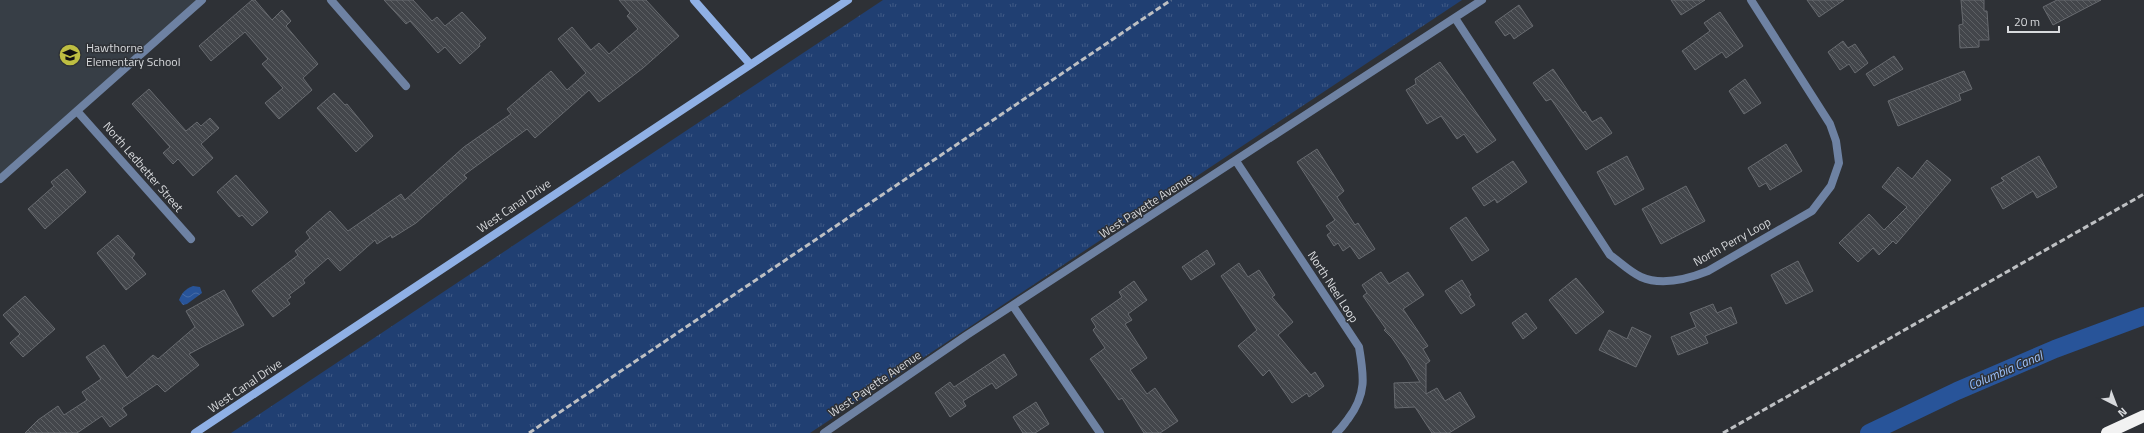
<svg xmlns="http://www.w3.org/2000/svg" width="2144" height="433" viewBox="0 0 2144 433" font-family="'Titillium Web',sans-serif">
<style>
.built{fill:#373e46}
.grass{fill:url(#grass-tufts)}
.water{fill:url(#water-waves)}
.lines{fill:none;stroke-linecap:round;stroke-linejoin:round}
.canal{stroke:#285499;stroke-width:18}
.building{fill:url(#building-back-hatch);stroke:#686b70}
.street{stroke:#6e82a3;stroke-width:8}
.secondary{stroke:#8fb0e5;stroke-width:8}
.highway{stroke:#f2f2f2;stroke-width:12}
.rail{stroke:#bec0c3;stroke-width:3;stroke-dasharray:6 3;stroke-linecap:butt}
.labels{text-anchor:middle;stroke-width:3;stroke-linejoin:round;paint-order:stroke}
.poi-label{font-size:12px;fill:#d8dadd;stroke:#2e3136;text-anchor:start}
.street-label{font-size:12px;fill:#d8dadd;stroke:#2e3136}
.water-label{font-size:13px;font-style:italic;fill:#9bc0fa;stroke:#2e3136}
</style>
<defs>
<pattern id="grass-tufts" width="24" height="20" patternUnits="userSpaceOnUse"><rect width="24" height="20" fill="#203f72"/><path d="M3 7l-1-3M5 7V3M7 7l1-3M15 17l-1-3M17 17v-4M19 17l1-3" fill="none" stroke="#405a86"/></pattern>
<pattern id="water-waves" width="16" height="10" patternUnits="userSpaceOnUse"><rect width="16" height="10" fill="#285499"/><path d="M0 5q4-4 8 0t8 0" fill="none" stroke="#466ca7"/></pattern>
<pattern id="building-back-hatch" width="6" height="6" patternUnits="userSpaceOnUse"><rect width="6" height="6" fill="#43464b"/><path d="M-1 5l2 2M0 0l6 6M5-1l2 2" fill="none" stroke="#5d6064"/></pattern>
</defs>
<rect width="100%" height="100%" fill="#2e3136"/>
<!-- built -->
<path class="built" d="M0,0H202L0,179Z"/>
<!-- grass -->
<path class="grass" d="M883,0H1462L810,433H231Z"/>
<!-- water -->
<path class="water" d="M193,286L200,287L202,293L187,304L183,305L179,300C182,293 185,289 193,286Z"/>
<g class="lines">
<!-- canal -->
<path class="canal" d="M1869,433L1957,391L2055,349L2144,316"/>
</g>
<!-- building -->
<path class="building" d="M252,0H255L272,20L282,10L291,21L286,26L318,64L303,78L312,90L279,119L265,103L283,88L262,64L268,59L245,32L211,61L199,46Z
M384,0H413L432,21L437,17L445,26L462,12L486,38L479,44L480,46L460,64L445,47L438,53L410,21L406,24Z
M619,0H646L679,36L643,68L599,102L589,90L535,138L527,129L464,175L467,178L416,223L392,238L391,235L377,244L375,240L340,271L328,258L303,280L305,283L289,295L291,297L287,300L290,304L273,317L252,291L298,255L295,251L310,238L306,232L330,211L348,231L401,194L405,200L464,147L511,114L507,109L551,71L567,90L586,73L558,39L572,27L591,50L599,43L609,54L638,29L627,16L630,13Z
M1671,0H1705L1681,15Z
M1807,0H1844L1819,17Z
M1961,0H1984V11H1987L1989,40H1979V47L1960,48L1959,25L1963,24Z
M2057,0H2101L2053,25L2043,7Z
M1519,5L1533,26L1514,39L1510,33L1505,36L1495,22Z
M1720,12L1743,46L1726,58L1722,52L1695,70L1682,51L1710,31L1704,23Z
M1843,41L1848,48L1855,44L1868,63L1855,73L1849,64L1840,70L1828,52Z
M1894,56L1903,69L1874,86L1866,74Z
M1440,62L1496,140L1477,153L1464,134L1457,139L1441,116L1427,124L1406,90L1416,84L1415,79Z
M1553,69L1583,113L1585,111L1592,122L1601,117L1612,133L1586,150L1551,99L1546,101L1533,83Z
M1964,71L1972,89L1959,94L1961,100L1898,126L1888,101Z
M1745,79L1761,103L1744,114L1729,91Z
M149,89L186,131L197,122L201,126L210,118L219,128L201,144L213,158L193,176L178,159L173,164L163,153L170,147L132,104Z
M334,93L345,105L347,104L373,136L356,152L317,108Z
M1786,144L1802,171L1770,190L1766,183L1759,187L1748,168Z
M1317,149L1344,191L1337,197L1355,225L1358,223L1375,249L1359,259L1350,246L1343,251L1338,243L1334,246L1327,235L1331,232L1326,226L1335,220L1297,162Z
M1627,156L1644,189L1615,205L1597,172Z
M2039,156L2057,187L2037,198L2033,191L2003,209L1991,188L2004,181L2001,178Z
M1927,160L1951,180L1896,244L1893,241L1879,255L1873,248L1858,262L1839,243L1869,214L1884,230L1907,207L1882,187L1898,167L1912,179Z
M1513,161L1527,182L1497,203L1495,199L1484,206L1472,188Z
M67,169L86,192L45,229L28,209L54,186L51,182Z
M236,175L268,212L252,226L242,215L239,217L217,192Z
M1686,186L1705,221L1661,244L1642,209Z
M1466,217L1489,250L1472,261L1450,228Z
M118,235L135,254L132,258L146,274L126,290L97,253Z
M1207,250L1215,264L1191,280L1182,267Z
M1798,261L1813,291L1786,304L1771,275Z
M1239,263L1248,277L1259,270L1275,295L1272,297L1293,322L1278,335L1311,375L1315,372L1324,386L1309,397L1307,393L1292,403L1269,370L1263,376L1238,346L1257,330L1221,276Z
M1381,272L1389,284L1408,272L1424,295L1403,309L1428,346L1423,349L1430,361L1426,364V394L1437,388L1445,401L1460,392L1475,417L1449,433H1432L1415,407L1395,408L1394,383L1420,382L1407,360L1392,338L1384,330L1386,329L1363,296L1367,293L1362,285Z
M1576,278L1604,312L1576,334L1549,300Z
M1462,280L1471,295L1469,296L1475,305L1461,314L1445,291Z
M1134,281L1147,300L1128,314L1132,320L1125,324L1147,358L1130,370L1147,394L1155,388L1178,421L1160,433H1144L1122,398L1119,400L1090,359L1105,348L1093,330L1096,327L1091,319L1122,297L1119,292Z
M224,290L244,325L189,354L199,365L165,392L157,384L122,408L127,415L110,427L102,416L77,433H25L38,420L58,406L64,415L87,400L82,392L101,379L86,357L104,345L127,378L153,355L158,359L195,327L186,311Z
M25,296L55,329L23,357L10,343L20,334L3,315Z
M1713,304L1717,313L1731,307L1737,323L1705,336L1708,343L1678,355L1671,337L1696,327L1690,313Z
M1526,313L1537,328L1523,339L1512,323Z
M1632,327L1651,336L1636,367L1599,350L1609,330L1627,339Z
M1004,354L1017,375L996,389L992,383L963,401L966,406L950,417L935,393L950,382L954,387Z
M1036,402L1049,424L1035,433H1023L1013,417Z"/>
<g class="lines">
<!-- street -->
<path class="street" d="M331,0L406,86
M1455,18L1610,255C1620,262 1630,272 1641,277C1662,286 1688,279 1708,271L1812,211L1831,186L1839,163L1836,141L1830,124L1751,0
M77,111L191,239
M1236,161L1359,347C1364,376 1367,394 1348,419C1344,424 1341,429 1336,433
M0,179L202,0
M1013,306L1100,433
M824,433L967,335L1482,0"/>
<!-- secondary -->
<path class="secondary" d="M694,0L750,64
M195,433L848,0"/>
<!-- highway -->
<path class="highway" d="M2107,433L2144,416"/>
<!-- rail -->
<path class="rail" d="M529,433L1171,0
M1723,433L2144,194"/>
</g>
<!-- icons -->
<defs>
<g id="school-disc" transform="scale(1.15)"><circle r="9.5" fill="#bebe42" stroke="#2e3136"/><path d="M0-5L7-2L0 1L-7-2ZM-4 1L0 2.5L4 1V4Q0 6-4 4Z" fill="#111"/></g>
</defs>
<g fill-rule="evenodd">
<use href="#school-disc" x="70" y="55"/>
</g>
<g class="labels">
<!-- poi labels -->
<g class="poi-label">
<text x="86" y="52">Hawthorne<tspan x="86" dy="14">Elementary School</tspan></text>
</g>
<!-- street labels -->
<g class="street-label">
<text transform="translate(143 167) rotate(49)" y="4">North Ledbetter Street</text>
<text transform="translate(514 206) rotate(-34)" y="4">West Canal Drive</text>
<text transform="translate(1146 206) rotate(-33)" y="4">West Payette Avenue</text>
<text transform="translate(1732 242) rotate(-29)" y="4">North Perry Loop</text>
<text transform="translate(1333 287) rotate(57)" y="4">North Neel Loop</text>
<text transform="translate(875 384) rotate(-34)" y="4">West Payette Avenue</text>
<text transform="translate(245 386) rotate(-34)" y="4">West Canal Drive</text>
</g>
<!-- water labels -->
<g class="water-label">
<text transform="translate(2005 370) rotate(-23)" y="5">Columbia Canal</text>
</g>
</g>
<!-- north arrow -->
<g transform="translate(2116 405) rotate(138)" stroke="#2e3136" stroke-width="3" paint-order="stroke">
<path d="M0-3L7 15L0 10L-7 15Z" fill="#d8dadd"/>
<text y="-6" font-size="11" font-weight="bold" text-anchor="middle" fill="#d8dadd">N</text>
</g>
<!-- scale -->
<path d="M2008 26v6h51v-6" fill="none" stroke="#d8dadd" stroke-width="2"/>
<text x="2014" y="26" font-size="12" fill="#d8dadd" stroke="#2e3136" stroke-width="3" paint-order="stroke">20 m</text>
</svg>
